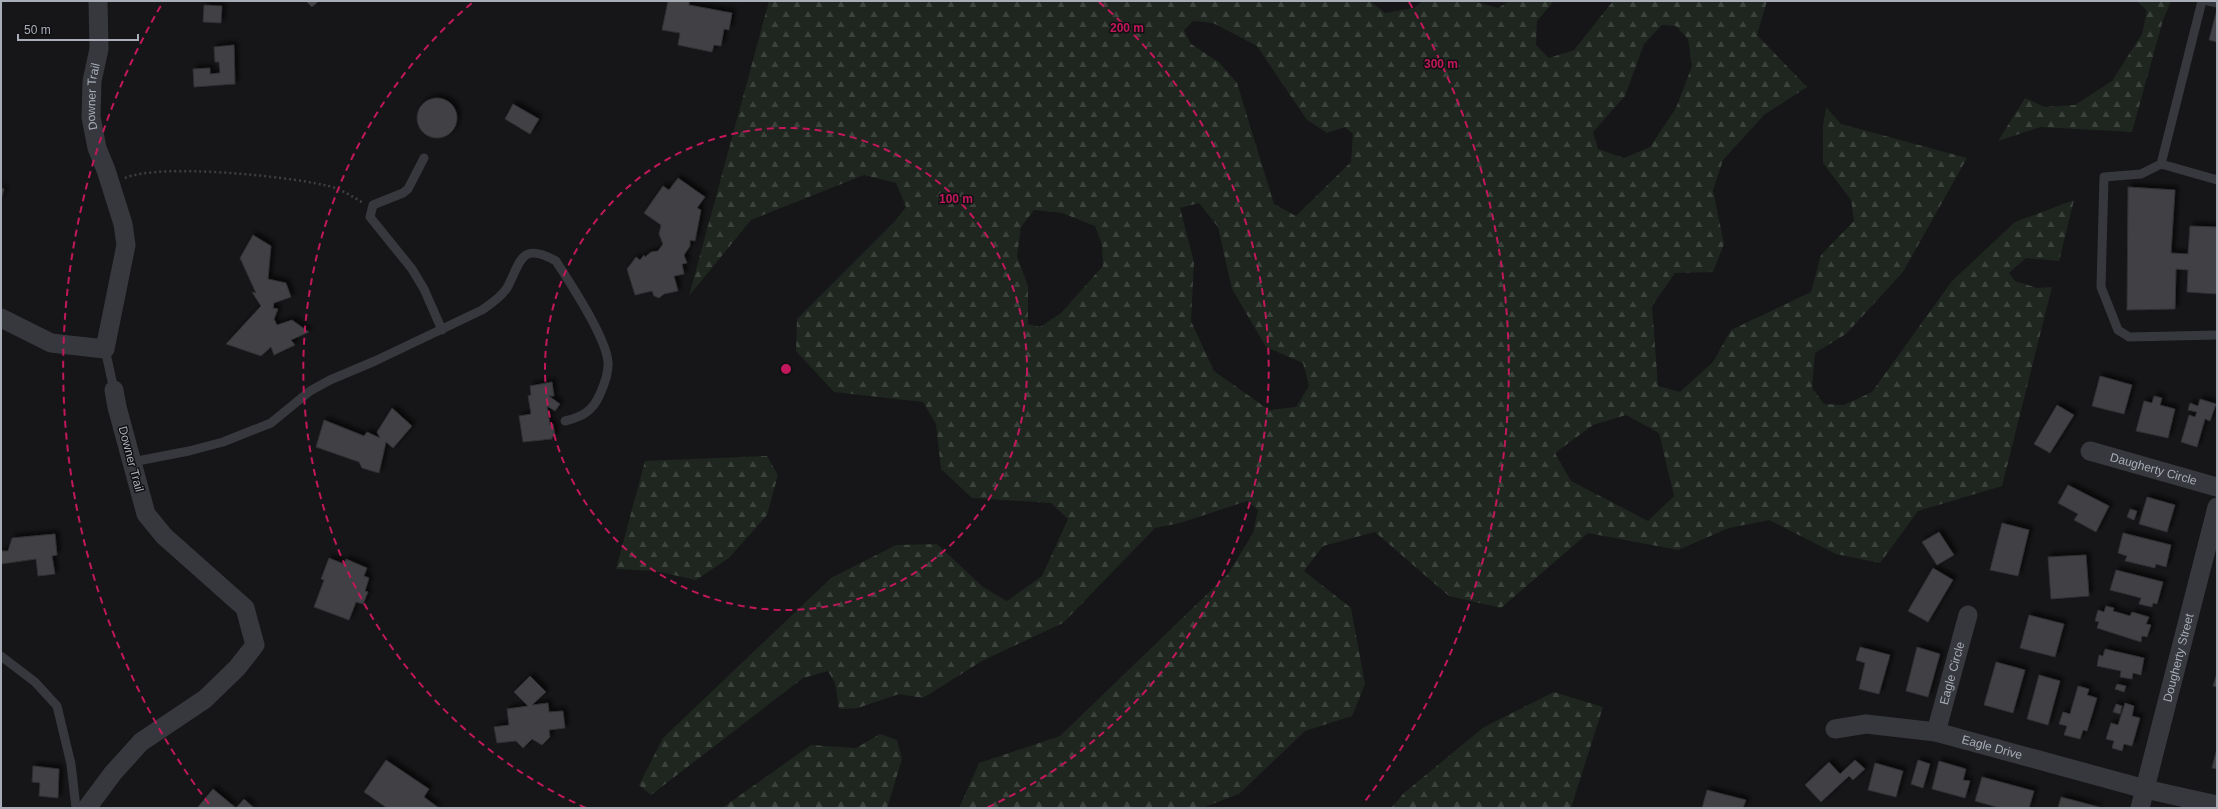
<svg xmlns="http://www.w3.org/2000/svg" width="2218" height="809" viewBox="0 0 2218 809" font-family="Helvetica,sans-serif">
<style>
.forest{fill:url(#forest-firs);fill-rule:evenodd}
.building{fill:#404145;stroke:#303034;filter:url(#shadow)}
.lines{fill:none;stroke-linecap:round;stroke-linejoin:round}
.path{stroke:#3d3f44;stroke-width:2.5;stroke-dasharray:2 3;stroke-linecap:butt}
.lane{stroke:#37383d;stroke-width:9}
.street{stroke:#37383d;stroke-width:19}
.ring{fill:none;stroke:#c2185b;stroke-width:2;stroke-dasharray:7 5}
.labels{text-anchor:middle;stroke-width:3;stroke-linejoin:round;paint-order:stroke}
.street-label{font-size:12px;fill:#a8adb8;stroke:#111113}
.centre{fill:#c2185b;stroke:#111113;stroke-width:2}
.ring-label{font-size:12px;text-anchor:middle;font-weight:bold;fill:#c2185b;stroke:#111113;stroke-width:3;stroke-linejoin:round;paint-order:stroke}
</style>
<defs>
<pattern id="forest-firs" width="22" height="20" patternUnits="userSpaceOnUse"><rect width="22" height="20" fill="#1e261f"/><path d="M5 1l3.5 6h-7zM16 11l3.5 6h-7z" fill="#3c433d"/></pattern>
<filter id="shadow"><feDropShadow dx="3.5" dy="-3.5" stdDeviation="2" flood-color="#0009"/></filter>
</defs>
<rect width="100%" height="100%" fill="#161618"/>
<!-- forest -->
<path class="forest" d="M769,1H1370L1385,13L1414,8L1423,1H1473L1498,8L1510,1H1554L1537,21L1536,45L1549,58L1574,50L1613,1H1767L1757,35L1807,87L1764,115L1723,160L1713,190L1724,244L1713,272L1675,273L1652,306L1658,386L1680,392L1713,362L1731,330L1811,292L1821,255L1854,221L1851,200L1823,163V126L1826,107L1841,124L1967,158L1903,272L1846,334L1815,353L1812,388L1824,404L1844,405L1872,392L1952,281L2015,222L2074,200L2059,261L2026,258L2009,273L2015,281L2037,288L2052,287L2002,486L1918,511L1880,563L1836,554L1769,520L1729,528L1678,550L1588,533L1501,608L1449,596L1375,532L1323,546L1304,571L1351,608L1365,684L1352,716L1305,731L1239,794L1202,808H959L979,763L1060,736L1228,574L1253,533L1258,510L1247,501L1180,523L1155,528L1063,623L982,661L923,698L899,694L858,708L839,709L835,683L828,671L803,678L651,795L639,785L663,738L831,578L896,545L937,544L983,587L1007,601L1042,576L1068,519L1051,503L972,498L941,469L936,424L923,402L834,392L796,351L797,319L896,220L906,207L896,183L864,175L751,220L689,296ZM1193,21L1213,23L1257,46L1307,120L1327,133L1345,127L1353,134L1351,162L1296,216L1274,204L1237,83L1220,63L1191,44L1184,30ZM1662,25L1676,26L1688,39L1692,66L1676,108L1650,147L1624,158L1598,149L1593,132L1625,96L1644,44ZM1199,203L1218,227L1232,289L1266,347L1303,363L1309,386L1296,407L1269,410L1214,371L1191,321L1194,262L1180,208ZM1034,210L1062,213L1095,226L1102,244L1103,266L1061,313L1040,327L1028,324V286L1017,256L1021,227ZM1626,415L1659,433L1674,496L1648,521L1571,481L1555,453L1593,425Z
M2138,1H2171L2163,20L2132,132L2040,127L1998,141L2025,98L2045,107L2075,105L2112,81L2142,34L2147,11Z
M767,456L778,475L767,515L729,558L696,580L655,571L616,569L645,461Z
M1554,692L1603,707L1571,808H1391L1404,793L1484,727Z
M880,734L897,740L902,759L887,808H722L811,745L856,748Z"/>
<!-- building -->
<path class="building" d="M306,1H319L312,7Z
M668,1H689V5L732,13L729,30L724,29L721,46L714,45L712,52L678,45L680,33L662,30Z
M204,5L222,6L221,23L203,22Z
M2217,9V42L2209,40Z
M234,45L235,84L194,87L193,69L210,68V74L220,73L219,62H215L214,47Z
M417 118a20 20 0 1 1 40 0a20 20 0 1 1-40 0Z
M513,104L539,119L530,134L505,119Z
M678,178L705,197L697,208L701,210L695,241L690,240V246L684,255L687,263L682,264L684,274L674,276L678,291L664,294L659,298L654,296L652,291L635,295L627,269L636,257L640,260L644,255L645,257L651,252L658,251L663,244L659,234L661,225L644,213L663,186L669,190Z
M2128,187L2175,190L2171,253L2188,254L2190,226L2217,227V294L2187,292L2188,270L2176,269L2175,309L2127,310Z
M1,188L4,189L1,200Z
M253,235L271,246L268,279L286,283L291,297L274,303L273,308L278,309L274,319L277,325L292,320L309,332L291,340L295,345L274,355L271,347L261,356L226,344L261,306L252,292L256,293L240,258Z
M2100,376L2132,385L2124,414L2092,406Z
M552,382L554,396H549L560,404L555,411L547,406L550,425L553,424L555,436L552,437V439L523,442L519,416L531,414L528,396L531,395L530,386Z
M2154,396L2162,398L2160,405L2175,409L2168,438L2136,431L2144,401L2152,403Z
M2200,399L2216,404L2210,421L2205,419L2197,447L2181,442L2189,415L2195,417L2197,412L2188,410L2190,403L2198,406Z
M2057,405L2074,415L2050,453L2034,444Z
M392,408L412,426L393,448L386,442L379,473L362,468L359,462L316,447L324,420L364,436L367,432L380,438L377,432Z
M2068,485L2109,506L2096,532L2074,520L2078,514L2058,503Z
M2147,497L2175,505L2167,532L2139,524Z
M2130,509L2137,511L2134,520L2127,517Z
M2002,523L2029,530L2018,576L1990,570Z
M1939,532L1954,555L1937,565L1922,542Z
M2123,533L2171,545L2166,567L2156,564L2155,568L2125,561L2127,556L2118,553Z
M55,534L57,555L52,556L55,574L38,576L36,559L1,564V551H8L12,538Z
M2086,555L2089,596L2051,599L2048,557Z
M329,558L344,564L346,559L367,568L364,576L369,578L365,591L368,592L363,604L356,602L349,620L314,607L324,580L321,579Z
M1933,568L1953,580L1928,622L1908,611Z
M2116,570L2163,582L2157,604L2153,603L2152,607L2139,604L2141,598L2110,590Z
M2106,606L2114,608L2113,611L2130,616L2132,612L2149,617L2146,624L2151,625L2147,637L2142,636L2141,642L2097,628L2099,622L2095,621L2098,610L2104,612Z
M2029,615L2064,624L2055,657L2020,648Z
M1860,647L1890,655L1879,694L1859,689L1865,663L1856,660Z
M1917,647L1940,654L1928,697L1906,691Z
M2105,649L2144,658L2141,675L2133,673L2132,679L2120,677L2121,671L2097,666L2099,655L2103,656Z
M1996,662L2025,670L2013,713L1984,705Z
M2217,673V687L2213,686Z
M2039,675L2060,681L2048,725L2027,719Z
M530,676L546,692L532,705L548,703L549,712L563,711L565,728L549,730L550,737L542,745L532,739L523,748L516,741L497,743L494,727L509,725L507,709L528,706L514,692Z
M2117,684L2126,686L2124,692L2115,689Z
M2078,686L2089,689L2087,695L2097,698L2087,731L2083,730L2080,739L2064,735L2067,726L2059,724L2063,712L2070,714Z
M2125,703L2134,706L2132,716L2140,718L2132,746L2124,744L2122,751L2112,748L2114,741L2106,739L2111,723L2118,725Z
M2116,704L2122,706L2120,714L2113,712Z
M2216,752H2217V769L2212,768Z
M386,760L429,789L424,797L439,808H387L364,792Z
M1855,760L1865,769L1853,780L1849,776L1821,802L1805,785L1829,762L1840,774Z
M1918,760L1930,764L1923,788L1911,784Z
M1939,761L1966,769L1963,780L1970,781L1965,798L1932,789Z
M1875,763L1903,771L1896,797L1868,790Z
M33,766L59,769L58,798L39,796L40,783L32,782Z
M1982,777L2034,791L2029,808H2000L1975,801Z
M213,789L236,808H197Z
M1707,790L1746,800L1743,808H1702Z
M2061,797L2099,807V808H2058Z
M244,799L254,808H236Z"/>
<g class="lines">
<!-- path -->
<path class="path" d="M125,178C161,163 283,176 324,185C337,187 352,196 363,203"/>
<!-- lane -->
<path class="lane" d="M2208,1L2217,3
M424,158L408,189L403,193L373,205L370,217L412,269L424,289L442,330
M2161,164L2202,1
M2217,180L2161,164L2141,174L2104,177L2101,287L2118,330L2129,337L2217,335
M105,349L114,390
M132,462L189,451L223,442L271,423L310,391L330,380L375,361L482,310C491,304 501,297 507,288C521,262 520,241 556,261C570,283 606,337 608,362C609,372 604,385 600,394C593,411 582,417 565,421
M1,656L35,682L57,706L71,764L76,808"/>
<!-- street -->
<g class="street">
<path id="s1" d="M1,318L51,343L105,349L126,245L123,224L106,170L97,148L91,117L92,81L99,49L98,1"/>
<path id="s2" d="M2090,451L2217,487"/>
<path id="s3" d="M1835,729L1866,724L1936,732L2145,789L2217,805"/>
<path id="s4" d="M1936,732L1968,615"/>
<path d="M87,808L113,773L141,742L205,699L237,668L255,645L245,608L164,536L146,514L117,407L114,390"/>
<path id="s5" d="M2140,808L2217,507"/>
</g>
</g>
<!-- distance rings -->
<g class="ring">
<circle cx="786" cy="369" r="241"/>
<path d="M586 808A482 482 0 0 1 473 2M1099 2A482 482 0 0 1 986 808"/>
<path d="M209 804A723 723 0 0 1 163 2M1409 2A723 723 0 0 1 1363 804"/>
</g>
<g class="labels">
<!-- street labels -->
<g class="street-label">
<text dy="4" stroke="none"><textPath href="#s1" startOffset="370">Downer Trail</textPath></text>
<text transform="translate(131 459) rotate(75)" y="4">Downer Trail</text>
<text dy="4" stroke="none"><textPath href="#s2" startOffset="66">Daugherty Circle</textPath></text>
<text dy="4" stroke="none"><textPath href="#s5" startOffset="155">Dougherty Street</textPath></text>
<text dy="4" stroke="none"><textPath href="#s4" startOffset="61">Eagle Circle</textPath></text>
<text dy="4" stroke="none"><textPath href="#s3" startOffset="160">Eagle Drive</textPath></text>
</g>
</g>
<circle cx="786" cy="369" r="6" class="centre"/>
<g class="ring-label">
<text x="1127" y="32">200 m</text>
<text x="1441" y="68">300 m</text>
<text x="956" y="203">100 m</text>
</g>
<!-- border -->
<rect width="2218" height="809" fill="none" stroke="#a8adb8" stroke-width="4"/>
<!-- scale -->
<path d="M18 34v6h120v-6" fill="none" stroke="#a8adb8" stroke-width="2"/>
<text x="24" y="34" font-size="12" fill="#a8adb8" stroke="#111113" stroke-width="3" paint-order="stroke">50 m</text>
</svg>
